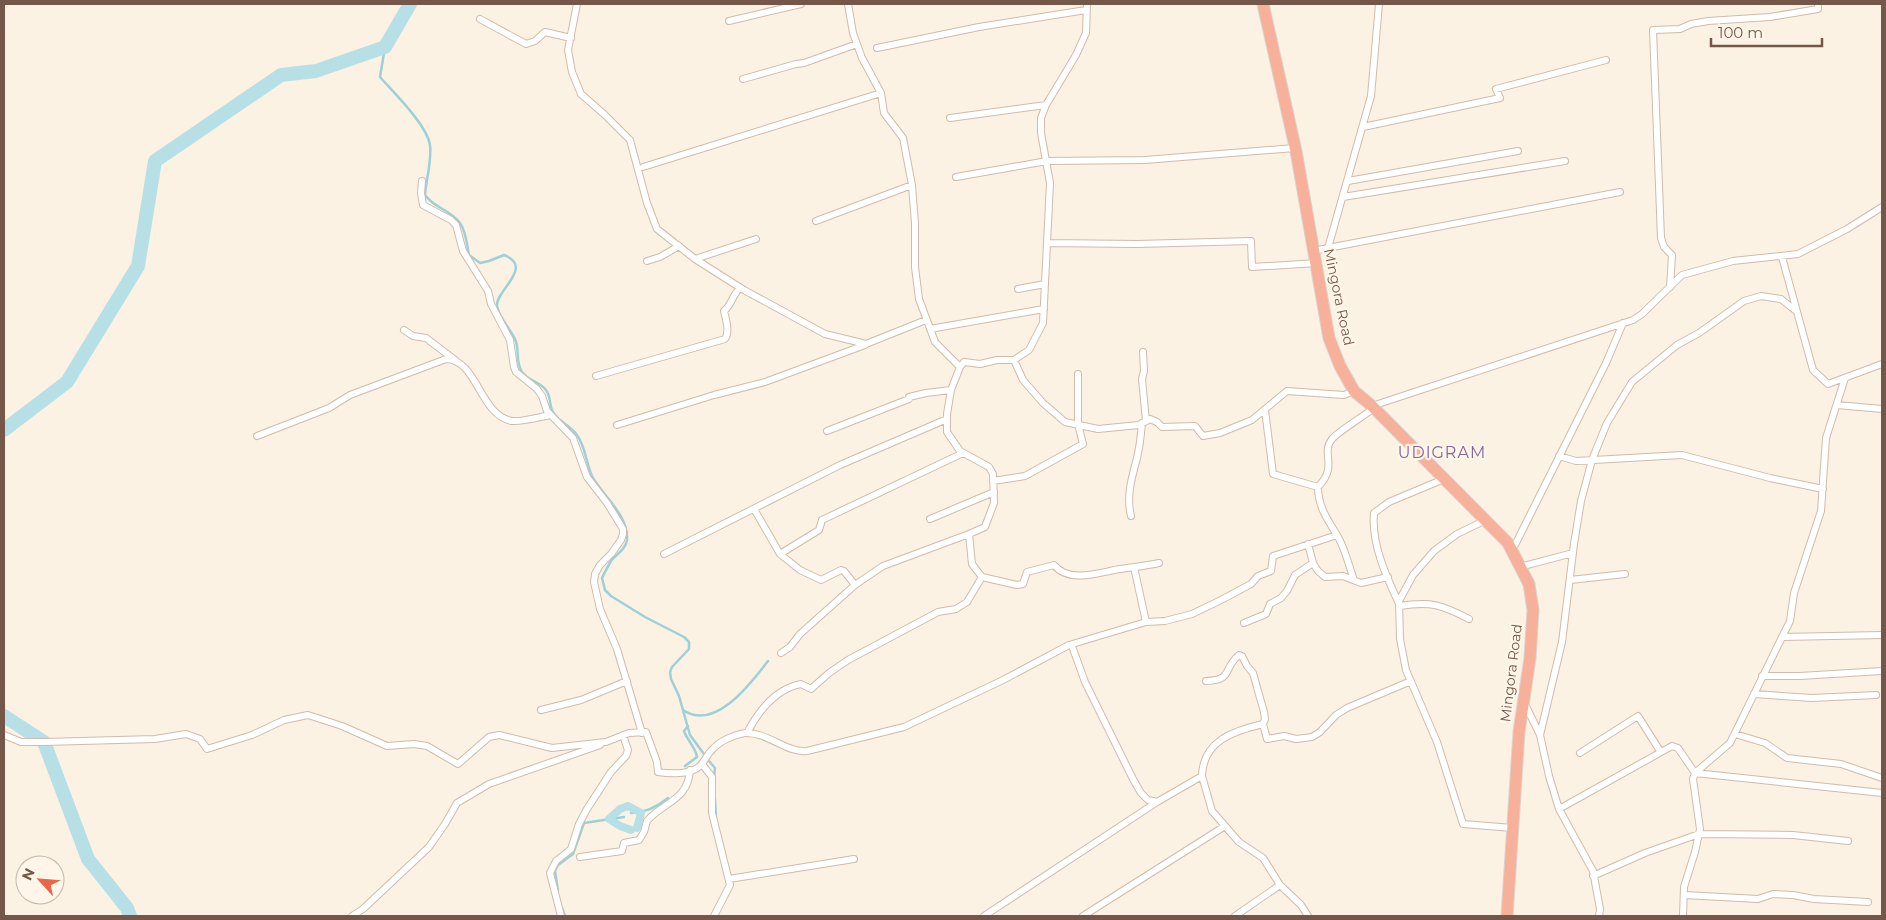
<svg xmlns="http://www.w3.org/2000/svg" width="1886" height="920" viewBox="0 0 1886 920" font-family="Montserrat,sans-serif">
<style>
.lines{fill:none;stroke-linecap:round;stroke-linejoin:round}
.stream{stroke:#9dd0d8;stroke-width:2.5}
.canal{stroke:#b7e0e6;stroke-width:8}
.river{stroke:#b7e0e6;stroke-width:14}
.street-casing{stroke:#d0bbac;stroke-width:8}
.highway-casing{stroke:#dbd3d0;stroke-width:13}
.street{stroke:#fff;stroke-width:6}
.highway{stroke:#f7b099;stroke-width:11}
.labels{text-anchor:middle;stroke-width:4.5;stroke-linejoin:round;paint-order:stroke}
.street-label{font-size:14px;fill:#745749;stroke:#fff6e9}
.quarter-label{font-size:16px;letter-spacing:1px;fill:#856498;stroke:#fff6e9}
</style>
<rect width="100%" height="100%" fill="#fcf2e3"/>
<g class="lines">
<!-- stream -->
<path class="stream" d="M385,47L380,77C394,93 427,125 430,145C432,161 426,180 425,195C434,208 451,210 460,223C466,231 467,245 469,255L480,263L489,261L504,255C535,267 495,291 497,306C499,318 510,328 515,339C520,349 515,362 522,372C528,381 540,382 546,390C551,396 549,405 553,412C558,421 571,426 577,435C586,447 586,465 593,478C604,497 629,516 627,540C625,551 617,553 611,561C608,566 605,572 602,578L605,590L611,596L645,617L684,637L689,642V649L672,667L670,672L671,679L679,696L690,735L704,754
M683,710C715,732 751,683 768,661
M709,761L715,768L714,778
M685,766L697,757C696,748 687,740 684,731L688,726
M715,799L716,818
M631,813C646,813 657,807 668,798
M558,891L555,871L558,865L573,854L584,823L624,817
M562,908L565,916"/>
<!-- canal -->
<path class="canal" d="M631,830L620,826L609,819L620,809L628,806L641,813L637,828"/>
<!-- river -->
<path class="river" d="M4,430L67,382L138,266L155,161L281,75L316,71L385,47L410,4
M4,716L44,742L88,859L127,908L130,916"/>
<!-- street casing -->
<g class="street-casing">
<path id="street" d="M577,4L568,50L572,72L581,94L605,115L630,140L647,203L657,229L695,259L744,290L825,334L866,344L926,320
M848,4L853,33L862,58L881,93L884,113L903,138L912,185L915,224V267L919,299L935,342L960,367L964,362L980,364L997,360H1014L1029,350L1043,323L1050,183L1041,133V118L1046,105L1076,55L1086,33L1087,4
M480,19L526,44L535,41L545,32L571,38
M729,21L801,4
M877,48L979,27L1086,10
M743,79L796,64L804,63L857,44
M950,118L1046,105
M1363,127L1500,98L1496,89L1606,60
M643,167L881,93
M956,177L1047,161L1145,160L1295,148
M422,181L421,193L423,205L451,220L456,225L463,251L488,291L491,304L510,340L514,367L516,372L537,389L542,396L547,411L573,438L587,477L607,503L623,529V534L621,540L611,554L600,565L595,574L594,582L600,609L617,649L642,733
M1348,181L1518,151
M1343,197L1565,161
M816,221L912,185
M1047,243L1137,244L1251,241L1252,267L1317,263
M1328,248L1620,192
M1314,251L1328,248L1371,96L1379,4
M1782,257L1813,370L1828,384L1882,364
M695,259L756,239
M647,261L660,257L679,246
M1670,287L1672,255L1664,247L1661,238L1653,30L1680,29L1691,24L1708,21L1770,17L1818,9V4
M1018,289L1045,284
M930,329L1044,309
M404,330L413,336L426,338L455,360
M1143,352L1144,371L1142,379L1146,421
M1014,360L1023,380L1043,403L1065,422L1098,429L1139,425L1150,419L1157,422L1162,427L1195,426L1203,436L1220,433L1252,420L1287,391L1344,395L1354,391
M596,376L725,339C730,331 726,320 724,311C732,305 732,295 740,288
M1837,405L1882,409
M1372,406L1633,320L1642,314L1682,275L1733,261L1798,254L1847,229L1882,207
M1265,410L1273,474L1318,487
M617,425L714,395L765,382L865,345
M827,431L909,399V397L926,393L951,390
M257,436L329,408L350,395L446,359C478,360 479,415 512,421C523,422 539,417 551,415
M1559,456L1576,461L1682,455L1770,478L1823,489
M1444,479L1389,502L1374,513C1371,544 1387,578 1400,606C1431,601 1442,605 1469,619
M993,481L1025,476L1083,444L1078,424V374
M754,509L780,554L800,570L821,580L841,570L844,571L855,585
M1131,516C1126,496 1132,477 1137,458C1140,446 1141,434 1142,423
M930,519L994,492
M1486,520L1457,534L1434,551L1413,575L1399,601L1400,639L1406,670L1437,742L1463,824L1513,828
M1308,544L1313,563
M1512,551L1606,363L1623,323
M664,554L840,465L947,419
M780,554L819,530L822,520L963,453
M1134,567L1146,622
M1520,567L1573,553
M982,577L1017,585L1023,584L1027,572L1054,565C1069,584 1101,572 1120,569C1133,567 1146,566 1159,563
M1354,580C1349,566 1345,548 1337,535C1327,519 1318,506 1318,487C1339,465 1320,454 1332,439C1339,431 1364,416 1374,408
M1570,580L1625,574
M1244,623L1266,614L1270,604L1281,598L1287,591L1295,575L1313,563L1318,571L1325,577L1343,576L1361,583L1388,577
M1782,637L1882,635
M1069,645L1072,646L1085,682L1133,779L1141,793L1148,800L1157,802L1202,776L1212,811L1239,842L1263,858L1280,885L1301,905L1308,916
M781,653L790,647L800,634L855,585L883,566L969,534
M1762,676H1800L1882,671
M1206,681C1234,680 1222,669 1239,655L1242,656L1247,666L1253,673L1264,712L1265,719L1263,724
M1754,694L1812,698L1876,695
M1524,702L1540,735L1549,776L1559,809L1593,871L1600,909L1599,916
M541,710L581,700L627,681
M747,733C758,712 775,689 801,684L811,689L829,673L848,660L938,612L956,609L967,602L982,577L972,564L969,534L985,527L994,503L993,474L989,467L960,451L947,432V414L951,390L960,367
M1735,734L1765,743L1787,758L1841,764L1882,778
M4,735L21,742H44L155,739L186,734L200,739L207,749L252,735L284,720L308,715L342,726L387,746L414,744L427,746L458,764L489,737L499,735L552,748L606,742L629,733L646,732L657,762L658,772C670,774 690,775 700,766C704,762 707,755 711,751C719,741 733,735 745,733C768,732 786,753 807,751L904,727L1003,680L1069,645L1146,622L1165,621L1192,614L1221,600L1251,584L1258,576L1271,571L1273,556L1337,535
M1540,735L1562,642L1574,544L1581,501L1592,460L1607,423L1632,382L1677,345L1699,333L1744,301L1761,296L1781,299L1796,311
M1580,753L1638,716L1660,751
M702,764L712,777V813L730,885L714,916
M1202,776C1203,741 1233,731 1263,724L1267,739L1284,736L1296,739L1312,737L1320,732L1336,715L1347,708L1411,681
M1559,809L1672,746L1678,748L1695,773L1882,793
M580,857L622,851L624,843L639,840L644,832L647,821C663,802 688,801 690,770
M1593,876L1645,853L1699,834L1793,835L1848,841
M729,879L854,859
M1684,895L1758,899L1773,894L1793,895L1814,899L1868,902
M352,916L363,909L429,847L445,824L457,803L489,784L600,745
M561,916L550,873L556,861L571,849L579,824L587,809L611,772L626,756L628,750L623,735
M984,916L1157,802
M1083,916L1225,826
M1235,916L1280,885
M1683,916L1684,887L1695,852L1700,829L1693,779L1695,773L1730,743L1790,621L1794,593L1821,511L1826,438L1845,378"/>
</g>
<!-- highway casing -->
<g class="highway-casing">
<path id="highway" d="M1263,4L1296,151L1329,338L1340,366L1354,391L1372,406L1508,543L1529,584L1533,610L1530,658L1519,732L1507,916"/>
</g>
<!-- street -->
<use href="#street" class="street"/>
<!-- highway -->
<use href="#highway" class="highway"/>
</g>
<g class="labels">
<!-- street labels -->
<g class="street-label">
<text transform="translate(1339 297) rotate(78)" y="5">Mingora Road</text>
<text transform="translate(1511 673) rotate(-83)" y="5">Mingora Road</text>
</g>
<!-- quarter labels -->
<g class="quarter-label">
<text x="1442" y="458">UDIGRAM</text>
</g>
</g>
<!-- border -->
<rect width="1886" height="920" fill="none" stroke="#745749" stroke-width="10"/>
<!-- north arrow -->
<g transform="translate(40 880) rotate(296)"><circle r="24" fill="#fff6e9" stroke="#c7b6a9"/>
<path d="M0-4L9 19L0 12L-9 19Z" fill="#e76747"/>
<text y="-8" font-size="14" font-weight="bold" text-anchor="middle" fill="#745749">N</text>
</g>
<!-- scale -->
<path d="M1711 38v8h111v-8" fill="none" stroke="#745749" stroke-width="2.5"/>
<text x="1718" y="38" font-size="15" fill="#745749" stroke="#fff6e9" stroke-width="4" paint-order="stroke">100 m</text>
</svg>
